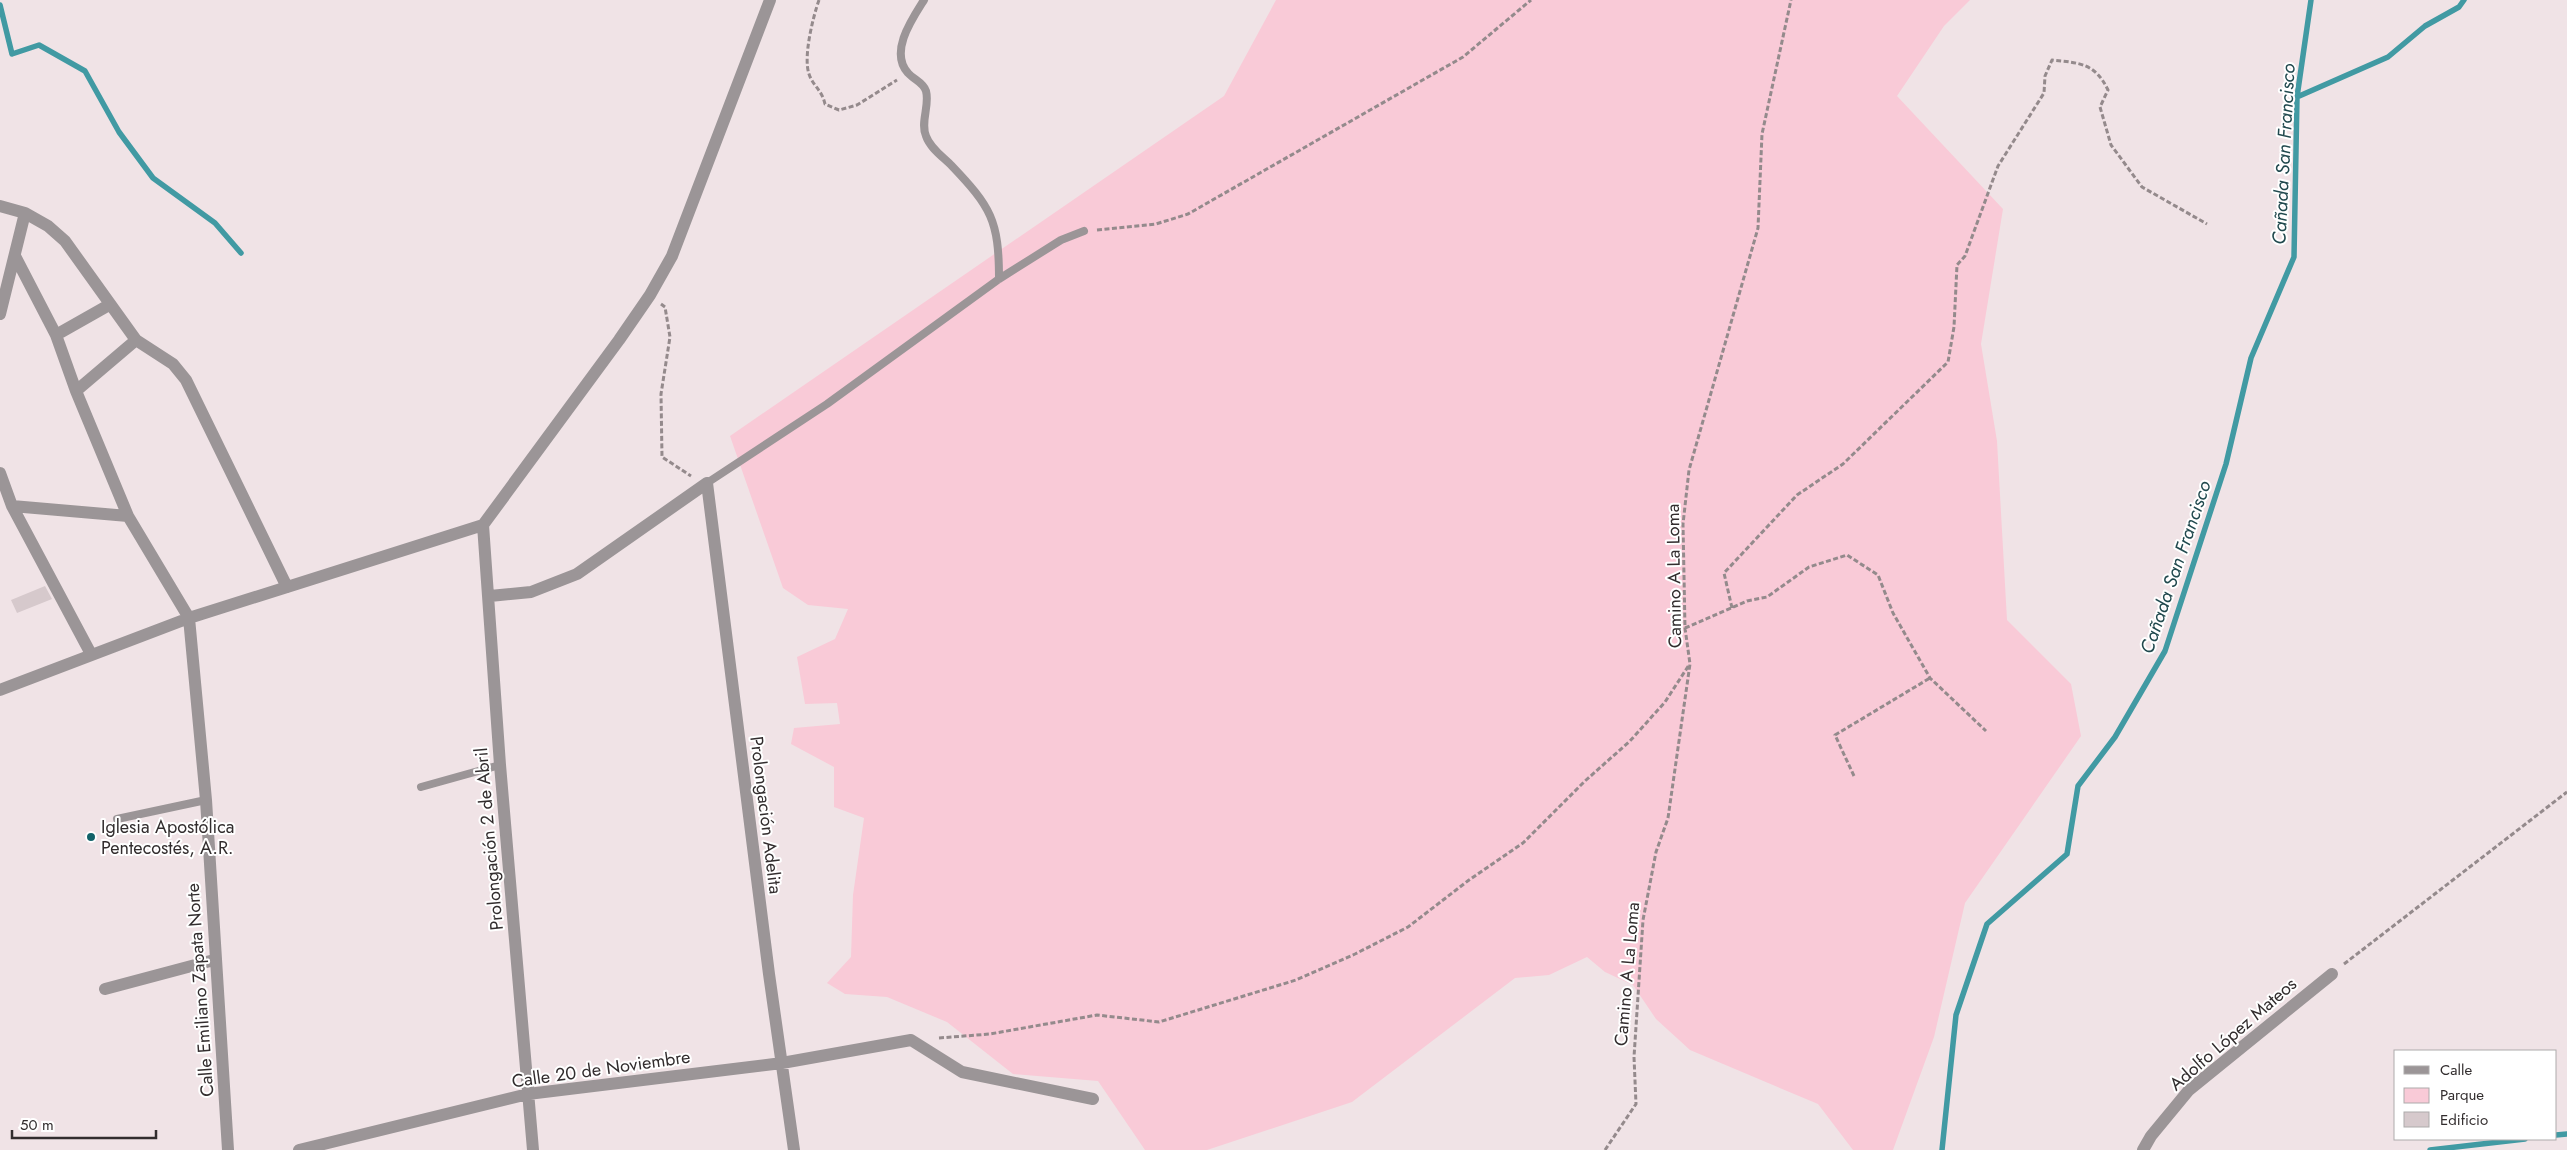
<svg xmlns="http://www.w3.org/2000/svg" width="2567" height="1150" viewBox="0 0 2567 1150" font-family="Jost,sans-serif">
<style>
.green{fill:#f9cad7}
.lines{fill:none;stroke-linecap:round;stroke-linejoin:round}
.stream{stroke:#419aa3;stroke-width:5.5}
.building{fill:#d6c9cc}
.path{stroke:#948a8c;stroke-width:3;stroke-dasharray:5 2.5;stroke-linecap:butt}
.service{stroke:#9b9597;stroke-width:8}
.minor{stroke:#9b9597;stroke-width:12}
.poi-dot{fill:#126269;stroke:#fff;stroke-width:2}
.labels{text-anchor:middle;stroke-width:4;stroke-linejoin:round;paint-order:stroke}
.street-label{font-size:18px;fill:#322d2e;stroke:#fff}
.poi-label{font-size:18px;fill:#322d2e;stroke:#fff;text-anchor:start}
.water-label{font-size:19px;font-style:italic;fill:#21494e;stroke:#fff}
</style>
<rect width="100%" height="100%" fill="#f0e3e6"/>
<!-- green -->
<path class="green" d="M1276,0H1970L1944,26L1897,96L2003,209L1981,344L1997,441L2007,620L2071,684L2081,736L1965,903L1934,1037L1893,1150H1853L1818,1104L1690,1050L1656,1019L1633,985L1605,972L1587,957L1549,975L1515,978L1352,1102L1207,1150H1145L1098,1081L1013,1074L947,1022L887,997L845,994L827,983L851,957L853,895L864,818L834,807V767L791,744L794,728L840,724L837,703L805,704L797,657L835,639L848,609L808,605L783,588L730,436L1224,96Z"/>
<g class="lines">
<!-- stream -->
<path class="stream" d="M0,5L12,54L39,45L85,71L119,132L153,178L215,223L241,253
M2297,97L2388,57L2425,26L2459,7L2464,0
M2556,1135L2567,1134
M1942,1150L1956,1015L1987,924L2067,854L2078,786L2115,737L2165,651L2226,464L2251,358L2294,257L2297,97L2311,0
M2430,1150L2525,1139"/>
</g>
<!-- building -->
<path class="building" d="M45,586L52,599L17,613L11,600Z"/>
<g class="lines">
<!-- path -->
<path class="path" d="M819,0C813,17 803,57 809,74C813,86 822,90 825,104L839,110L857,105L897,80
M1097,230L1156,224L1188,214L1463,57L1531,0
M661,304L665,307L670,337L661,394L662,457L691,476
M1732,608L1724,573L1797,495L1843,464L1948,362L1954,327L1957,265L1965,256L1998,166L2044,93L2045,76L2052,60C2080,63 2095,63 2108,90L2100,107L2111,145L2142,187L2207,224
M1685,628L1747,601L1767,597L1809,567L1847,555L1878,575L1893,613L1930,678L1986,731
M1854,776L1835,735L1930,678
M2344,964L2567,792
M939,1038L990,1034L1097,1015L1159,1022L1296,980L1355,954L1408,927L1469,880L1523,843L1585,781L1630,741L1665,702L1689,665
M1605,1150L1636,1104L1634,1057L1643,920L1656,852L1668,818L1690,664L1685,628L1683,524L1689,470L1758,228L1762,134L1791,0"/>
<!-- service -->
<path class="service" d="M924,0C912,19 889,52 908,73C914,80 923,82 926,91C930,106 920,122 926,136C930,148 943,157 951,165C991,207 999,220 999,279
M707,483L827,404L999,279L1061,240L1084,231
M421,787L500,765
M117,819L206,800"/>
<!-- minor -->
<path class="minor" d="M0,206L25,213L48,226L65,241L136,340L173,364L186,380L287,587
M15,256L56,335L76,391L128,516L189,618L206,800L228,1150
M0,314L25,213
M56,335L109,305
M76,391L136,340
M0,473L12,506L91,654
M12,506L128,516
M483,525L500,765L533,1150
M490,596L531,592L577,574L707,483L769,974L794,1150
M0,690L189,618L483,525L619,340L650,295L672,256L770,0
M105,989L214,960
M299,1150L528,1094L782,1063L911,1040L962,1072L1093,1099
M2143,1150L2151,1136L2189,1090L2332,974"/>
</g>
<!-- markers -->
<circle class="poi-dot" cx="91" cy="837" r="5"/>
<g class="labels">
<!-- street labels -->
<g class="street-label">
<text transform="translate(1674 576) rotate(-91)" y="6">Camino A La Loma</text>
<text transform="translate(766 815) rotate(83)" y="6">Prolongación Adelita</text>
<text transform="translate(489 839) rotate(-95)" y="6">Prolongación 2 de Abril</text>
<text transform="translate(1627 974) rotate(-85)" y="6">Camino A La Loma</text>
<text transform="translate(200 990) rotate(-94)" y="6">Calle Emiliano Zapata Norte</text>
<text transform="translate(2233 1034) rotate(-41)" y="6">Adolfo López Mateos</text>
<text transform="translate(601 1069) rotate(-8)" y="6">Calle 20 de Noviembre</text>
</g>
<!-- poi labels -->
<g class="poi-label">
<text x="101" y="833">Iglesia Apostólica<tspan x="101" dy="21">Pentecostés, A.R.</tspan></text>
</g>
<!-- water labels -->
<g class="water-label">
<text transform="translate(2283 154) rotate(-87)" y="7">Cañada San Francisco</text>
<text transform="translate(2175 567) rotate(-71)" y="7">Cañada San Francisco</text>
</g>
</g>
<!-- legend -->
<rect x="2394" y="1050" width="162" height="90" fill="#ffffff" stroke="#adabab"/>
<rect x="2404" y="1066" width="25" height="8" fill="#9b9597" stroke="#adabab"/>
<text x="2440" y="1075" font-size="15" fill="#322d2e">Calle</text>
<rect x="2404" y="1088" width="25" height="15" fill="#f9cad7" stroke="#adabab"/>
<text x="2440" y="1100" font-size="15" fill="#322d2e">Parque</text>
<rect x="2404" y="1112" width="25" height="15" fill="#d6c9cc" stroke="#adabab"/>
<text x="2440" y="1125" font-size="15" fill="#322d2e">Edificio</text>
<!-- scale -->
<path d="M12 1130v8h144v-8" fill="none" stroke="#322d2e" stroke-width="2.5"/>
<text x="20" y="1130" font-size="15" fill="#322d2e" stroke="#ffffff" stroke-width="4" paint-order="stroke">50 m</text>
</svg>
